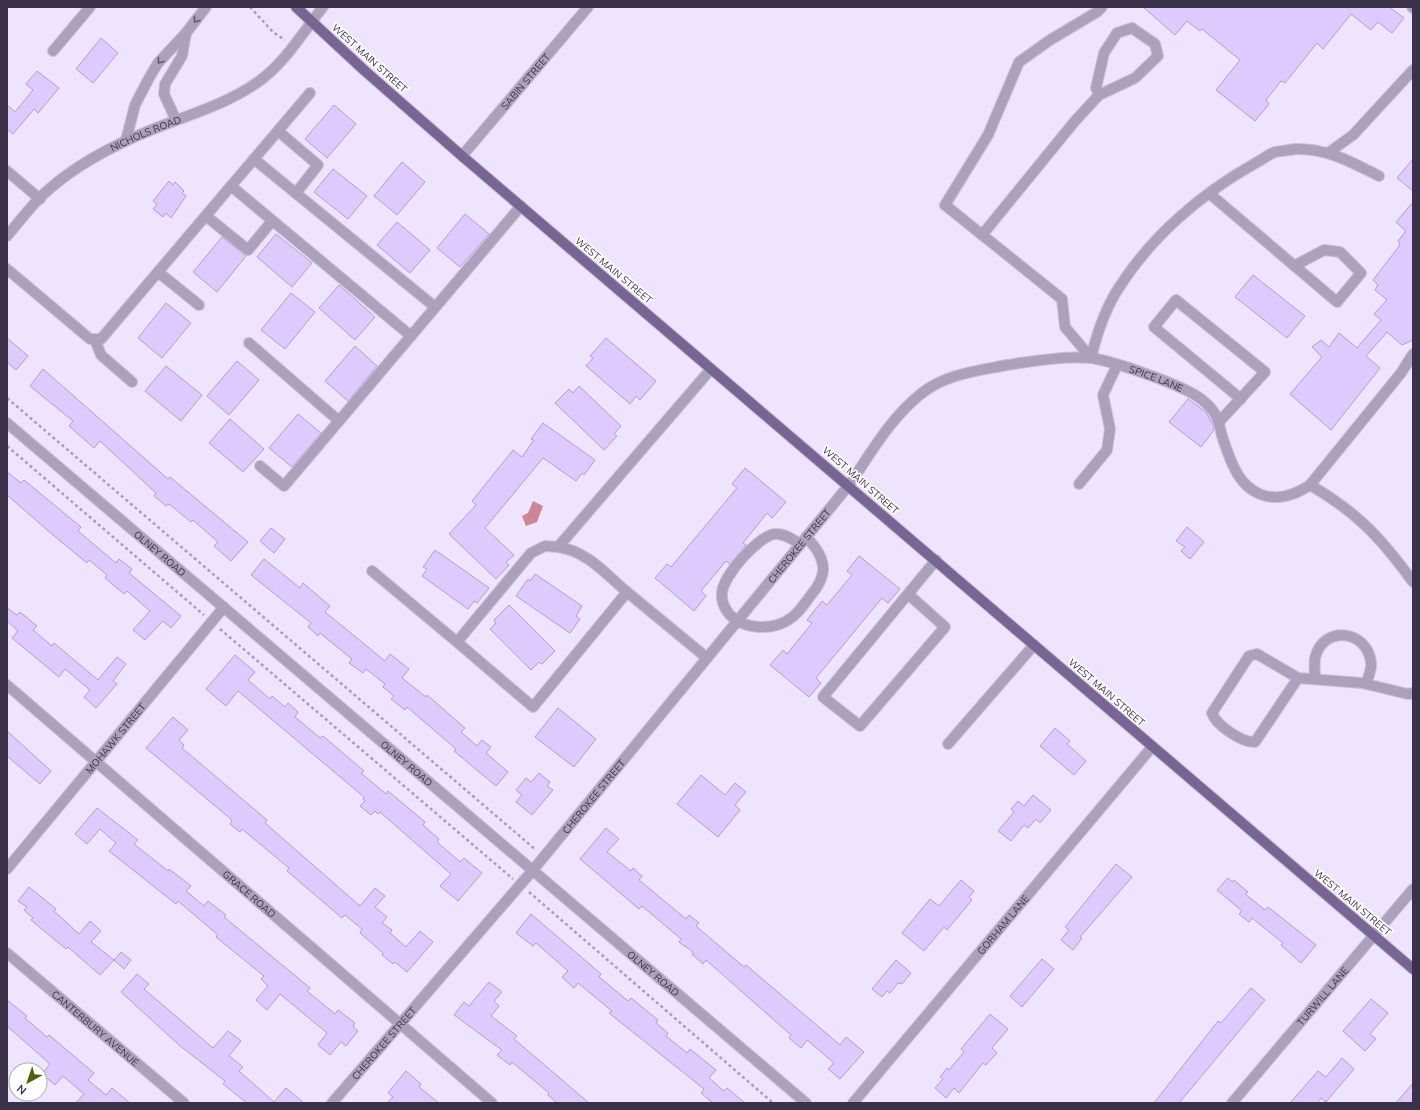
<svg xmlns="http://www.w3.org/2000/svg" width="1420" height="1110" viewBox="0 0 1420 1110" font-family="Mulish,sans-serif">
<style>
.water{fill:#cd8698}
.building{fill:#dfcafd;stroke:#b49bd7}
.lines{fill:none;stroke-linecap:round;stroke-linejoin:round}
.minor-casing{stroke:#cac0d9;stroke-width:12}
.major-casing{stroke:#cac0d9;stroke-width:12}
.path{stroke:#a89eb7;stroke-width:2.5;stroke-dasharray:3 3;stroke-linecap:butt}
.minor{stroke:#aca1bc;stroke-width:10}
.major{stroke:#796594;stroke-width:10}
.oneway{stroke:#635871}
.labels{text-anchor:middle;stroke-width:3.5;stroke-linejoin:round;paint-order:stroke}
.street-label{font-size:10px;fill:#3b3149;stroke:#fff}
</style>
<rect width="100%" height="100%" fill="#eee4fd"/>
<!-- water -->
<path class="water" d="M533,501L543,506L537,522L526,526L522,516L528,513Z"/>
<!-- building -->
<path class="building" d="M1143,7H1389L1404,18L1392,33L1378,22L1371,30L1351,14L1323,49L1317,43L1285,83L1281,81L1266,100L1269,104L1255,121L1216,90L1240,60L1202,29L1200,31L1187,21L1175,35Z
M101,38L118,53L93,83L76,69Z
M37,71L59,88L38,113L34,109L13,134L7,129V105L15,112L33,90L26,84Z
M334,105L356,124L327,158L305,139Z
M1413,159V191L1397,178Z
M402,162L425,182L397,215L374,196Z
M333,169L367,196L348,219L314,192Z
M169,181L173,185L175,182L184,191L182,193L186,196L171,218L166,213L163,217L153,209L157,204L153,201Z
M1413,202V340L1402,345L1387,332L1366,356L1380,368L1331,430L1290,394L1322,357L1312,347L1321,340L1329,347L1339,333L1357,348L1381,320L1374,314L1387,300L1375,290L1378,285L1373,280L1400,245L1398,241L1406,231L1396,222Z
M465,214L489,234L460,267L437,248Z
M397,222L430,250L410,273L377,245Z
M276,234L312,263L292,287L257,257Z
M222,237L246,256L217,292L193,272Z
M1253,275L1305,316L1287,338L1235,297Z
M339,285L375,317L355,340L319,308Z
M291,293L315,312L285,349L261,330Z
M166,303L191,323L162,358L138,338Z
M7,338L28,356L16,370L7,362Z
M606,338L656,381L640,400L636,396L630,404L586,366L593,358L590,356Z
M355,346L377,366L348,401L325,381Z
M237,361L259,380L229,415L207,396Z
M166,366L202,395L181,421L145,391Z
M43,369L168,479L170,477L248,542L231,561L214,546L218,542L193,520L191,522L169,504L166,506L154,496L156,493L100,441L94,448L69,426L73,421L30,386Z
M579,386L621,426L614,434L617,436L604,450L555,403L569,389L573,393Z
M1188,399L1206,412L1213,425L1214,430L1201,447L1169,422Z
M298,414L321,433L292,467L269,448Z
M230,419L264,449L243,472L209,443Z
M543,423L595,460L584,475L582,473L576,481L543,458L485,528L514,555L506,562L509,565L496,579L449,534L476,505L472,501L513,450L522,457L534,440L531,439Z
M745,468L786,502L772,518L767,513L743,543L746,545L730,564L726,561L701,591L706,596L694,611L655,578L667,564L671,567L737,488L732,484Z
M7,472L21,483L24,480L81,527L78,531L116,563L119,559L132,569L129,573L181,616L171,628L163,621L145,640L133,630L150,611L127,591L124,594L105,578L107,575L89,560L87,563L53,535L7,495Z
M1187,527L1204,542L1190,559L1181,551L1185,547L1176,541Z
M271,528L285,539L274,553L260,541Z
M435,550L489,588L477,603L474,601L468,609L422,576L427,569L423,567Z
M859,556L900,589L888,603L882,598L816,678L821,683L809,697L770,665L783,650L787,654L812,623L807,620L822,601L827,605L852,575L847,571Z
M264,559L300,588L303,583L330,606L325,612L385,661L390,654L409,669L402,678L426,697L427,695L465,728L461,732L477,746L482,740L491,747L486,753L508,772L496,786L454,751L456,749L407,707L405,710L391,699L394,696L383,687L385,684L366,669L363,673L349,663L352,659L320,633L318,636L308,627L311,623L251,575Z
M535,574L582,606L576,616L580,619L570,633L516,596L528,579L530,581Z
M509,605L555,651L542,664L539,662L531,670L490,629L496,623L494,620Z
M7,608L17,615L20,612L37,626L33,630L52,646L54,643L98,680L117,657L126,664L113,681L117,684L96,708L84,697L90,690L65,669L59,677L12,638L18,631L7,621Z
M235,655L255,672L248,680L270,699L272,696L285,707L288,703L298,712L295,717L320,738L323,736L364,771L361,773L386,794L388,791L425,822L423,825L439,839L437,842L460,862L464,858L482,873L458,901L440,886L451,874L380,812L378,814L375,811L371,815L360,806L365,801L363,799L364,797L238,691L226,706L206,689Z
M558,708L596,739L574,767L535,737Z
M173,717L188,730L179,740L184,745L182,748L267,820L265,823L360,906L375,888L385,896L375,907L387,917L382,923L392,930L390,933L406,947L420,931L433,942L407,972L395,962L393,964L382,955L383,953L360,933L362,929L345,915L342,918L287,871L289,868L242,829L240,832L230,824L232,820L146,748Z
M1055,728L1070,741L1067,744L1086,761L1074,775L1040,746Z
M7,731L51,771L40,784L7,756Z
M539,773L550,782L547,786L553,790L532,815L516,802L522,795L516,790L526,778L531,782Z
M701,775L725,795L735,783L746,792L735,805L740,810L718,837L677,804Z
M1033,795L1051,810L1040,823L1036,819L1028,828L1024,825L1011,841L998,831L1014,812L1011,809L1018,801L1024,806Z
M97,808L138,840L134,844L168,871L169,869L191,886L186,891L204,906L208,901L226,915L224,917L310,988L307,991L335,1014L338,1010L355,1023L353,1026L358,1031L346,1046L341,1042L330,1055L318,1045L327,1033L280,994L267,1010L256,1000L268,986L261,979L264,976L216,937L218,935L178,901L176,904L109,851L116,843L100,829L87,844L75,834Z
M606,828L619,839L607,852L631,871L633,868L642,876L639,880L686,919L689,915L699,923L696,926L744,967L746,965L840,1045L846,1037L864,1052L840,1079L828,1069L834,1063L807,1040L801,1048L789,1038L791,1035L706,960L703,964L692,954L693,952L679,942L681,939L642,906L639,909L580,859Z
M1116,864L1132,877L1080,937L1082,938L1073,950L1061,940L1069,930L1065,927Z
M1228,878L1232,882L1234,880L1248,892L1245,894L1265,910L1268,907L1316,945L1301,963L1281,945L1283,943L1252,918L1249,922L1239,914L1242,911L1217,890Z
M961,880L974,891L969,897L972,900L947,930L944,927L924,951L902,933L930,899L939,906Z
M29,887L56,909L54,911L79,934L90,921L101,931L91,942L114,960L100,975L68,947L66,949L31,920L33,918L24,910L27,907L18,901Z
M531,914L601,974L599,977L628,1001L631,998L658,1020L656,1023L668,1033L666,1036L687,1053L690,1049L716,1070L709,1078L724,1091L727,1088L745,1103H713L701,1093L704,1089L609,1013L612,1011L578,983L574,988L562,977L568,971L536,943L533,946L516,933Z
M121,952L131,960L124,969L114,960Z
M1042,959L1054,969L1022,1007L1010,996Z
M896,960L911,973L902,984L898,983L890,993L887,991L882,997L872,989Z
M137,974L149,984L144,989L213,1048L228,1031L241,1041L229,1056L243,1067L239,1071L274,1102L286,1088L304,1103H247L223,1084L225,1081L179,1045L121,992Z
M489,982L502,992L494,1001L499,1006L491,1016L517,1036L514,1039L589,1103H557L548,1095L549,1093L512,1062L510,1065L497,1055L502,1050L454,1015L464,1002L469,1006Z
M1251,988L1265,1000L1179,1103H1154L1218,1021L1221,1023Z
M1371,999L1388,1013L1370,1034L1376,1039L1365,1051L1343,1031Z
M7,1000L27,1016L25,1018L47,1037L49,1035L94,1073L88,1080L106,1095L112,1088L130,1103H76L84,1094L63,1076L55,1085L42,1074L50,1064L7,1026Z
M990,1014L1008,1029L992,1048L997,1053L986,1065L983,1063L959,1093L954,1088L946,1098L935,1088L943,1079L940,1077L947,1068L949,1070L964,1052L961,1049Z
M1342,1058L1354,1069L1326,1102L1321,1098L1317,1103H1290L1318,1071L1326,1077Z
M406,1071L421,1084L419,1087L439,1103H387L393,1097L388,1093Z
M1413,1083V1103H1396Z"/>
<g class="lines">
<!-- minor casing -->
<g class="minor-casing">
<g id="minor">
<path d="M1412,7L1413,8"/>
<path d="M53,51L90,7"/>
<path d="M176,120L164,94L165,84L182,56L186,33"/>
<path d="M278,131L318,165L296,193"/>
<path d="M126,140L135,105L149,78L158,63L186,33L206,7"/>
<path d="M1328,153L1353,135L1413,70"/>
<path id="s1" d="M462,156L588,7"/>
<path d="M254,159L435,307"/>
<path d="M7,171L40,199"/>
<path d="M231,186L411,336"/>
<path d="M1210,194L1337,302L1361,273L1340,252L1324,250L1294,266"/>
<path d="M206,216L248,250L272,221"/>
<path d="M982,235L1075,121L1099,95L1135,78L1158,56L1155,44L1132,28L1117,33L1104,53L1096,88L1099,95"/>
<path id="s2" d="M7,236C20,221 32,204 47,191C77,164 114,145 151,130C188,115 225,105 258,82C285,63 303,32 323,7"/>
<path d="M7,269L90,339H101L310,93"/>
<path d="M158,272L199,305"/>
<path d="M95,340L101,355L132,382"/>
<path d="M249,343L339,421L521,206"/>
<path d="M1091,358L1065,327L1062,299L945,205L988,135L1019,62L1050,40L1097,12L1102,7"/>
<path d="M1091,358C1097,333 1105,308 1120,286C1152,236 1202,193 1254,164C1261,160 1268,155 1275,152C1281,151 1290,150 1296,149C1327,148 1353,163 1379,176"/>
<path d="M1219,422L1265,372L1176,300L1154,327L1241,399"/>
<path id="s3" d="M7,423L806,1103"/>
<path d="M260,466L284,486L339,421"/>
<path d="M1079,484L1107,450L1110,429L1103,395L1117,365"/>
<path d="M1310,485C1357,512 1381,538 1413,582"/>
<path d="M800,544C793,540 785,533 775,534C758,536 723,576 722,593C721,602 724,608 730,615C745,630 774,631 791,618C799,613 805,603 811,595C817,588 822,581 823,571C824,558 815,546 806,537"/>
<path d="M558,547C587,551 606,574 627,592L533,707L457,642L531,553L545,546L558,547L711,369"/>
<path d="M372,571L457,642"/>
<path d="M627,592L707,658"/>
<path d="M908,594L945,627L860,726L823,697L936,560"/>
<path d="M1298,678L1255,742C1242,743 1216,725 1212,713L1249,656L1257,654L1298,678L1362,683L1408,694L1413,693"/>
<path d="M1315,679C1315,673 1314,664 1315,658C1323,624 1368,630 1371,663C1372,669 1368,678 1366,684"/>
<path id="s4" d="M7,685L492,1103"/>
<path d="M948,744L1034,645"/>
<path id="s5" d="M7,869L224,607"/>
<path id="s6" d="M7,953L184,1103"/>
<path id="s7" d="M332,1103L533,870L849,485C871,453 891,417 922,393C947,374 976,371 1007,365C1034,361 1063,356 1091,358C1113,361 1183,385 1201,399C1206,403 1212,408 1215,414C1220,422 1220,431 1223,439C1229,456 1236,479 1251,489C1270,503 1292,497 1310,485L1401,373L1413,354"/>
<path id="s8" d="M853,1103L1152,747"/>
<path id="s9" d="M1232,1103L1413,889"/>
</g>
</g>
<!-- major casing -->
<g class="major-casing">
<path id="major" d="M296,7L365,71L462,156L1413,969"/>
</g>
<!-- path -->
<path class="path" d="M250,7L273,32L285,40
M7,398L536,850
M7,446L204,615
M220,629L513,879
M529,892L773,1103"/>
<!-- minor -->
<use href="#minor" class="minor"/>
<!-- major -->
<use href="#major" class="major"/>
</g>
<!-- one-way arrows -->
<defs><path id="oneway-chevron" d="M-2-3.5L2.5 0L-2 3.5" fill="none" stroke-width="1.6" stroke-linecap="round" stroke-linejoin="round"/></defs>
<g class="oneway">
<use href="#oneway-chevron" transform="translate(196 20) rotate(127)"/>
<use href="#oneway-chevron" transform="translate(160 61) rotate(127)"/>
</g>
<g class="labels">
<!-- street labels -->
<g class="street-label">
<text transform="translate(370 58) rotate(42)" y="4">WEST MAIN STREET</text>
<text dy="4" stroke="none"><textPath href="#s1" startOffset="98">SABIN STREET</textPath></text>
<text dy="4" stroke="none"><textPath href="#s2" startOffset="175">NICHOLS ROAD</textPath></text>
<text transform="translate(614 270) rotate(40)" y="4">WEST MAIN STREET</text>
<text dy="4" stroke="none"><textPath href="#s7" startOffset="1167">SPICE LANE</textPath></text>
<text transform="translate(861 480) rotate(41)" y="4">WEST MAIN STREET</text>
<text dy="4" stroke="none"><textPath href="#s7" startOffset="727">CHEROKEE STREET</textPath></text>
<text dy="4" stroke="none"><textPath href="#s3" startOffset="201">OLNEY ROAD</textPath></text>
<text transform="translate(1107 692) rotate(41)" y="4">WEST MAIN STREET</text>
<text dy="4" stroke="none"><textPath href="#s5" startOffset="170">MOHAWK STREET</textPath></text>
<text dy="4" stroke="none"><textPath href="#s3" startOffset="525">OLNEY ROAD</textPath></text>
<text dy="4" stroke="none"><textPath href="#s7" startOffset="403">CHEROKEE STREET</textPath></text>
<text dy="4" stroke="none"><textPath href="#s4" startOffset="320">GRACE ROAD</textPath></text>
<text transform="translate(1353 902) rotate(40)" y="4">WEST MAIN STREET</text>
<text dy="4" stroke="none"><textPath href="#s8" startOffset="233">GORHAM LANE</textPath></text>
<text dy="4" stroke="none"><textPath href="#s3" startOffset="849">OLNEY ROAD</textPath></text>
<text dy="4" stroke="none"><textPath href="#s9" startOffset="140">TURWILL LANE</textPath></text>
<text dy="4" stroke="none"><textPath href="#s6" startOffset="116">CANTERBURY AVENUE</textPath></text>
<text dy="4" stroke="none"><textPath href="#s7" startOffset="79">CHEROKEE STREET</textPath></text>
</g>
</g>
<!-- border -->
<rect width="1420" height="1110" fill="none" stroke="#3b3149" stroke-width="16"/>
<!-- north arrow -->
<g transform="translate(28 1082) rotate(220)"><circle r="19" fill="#ffffff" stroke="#b1adb6"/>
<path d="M0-3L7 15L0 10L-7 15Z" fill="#4c610b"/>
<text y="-6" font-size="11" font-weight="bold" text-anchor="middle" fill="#3b3149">N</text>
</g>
</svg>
